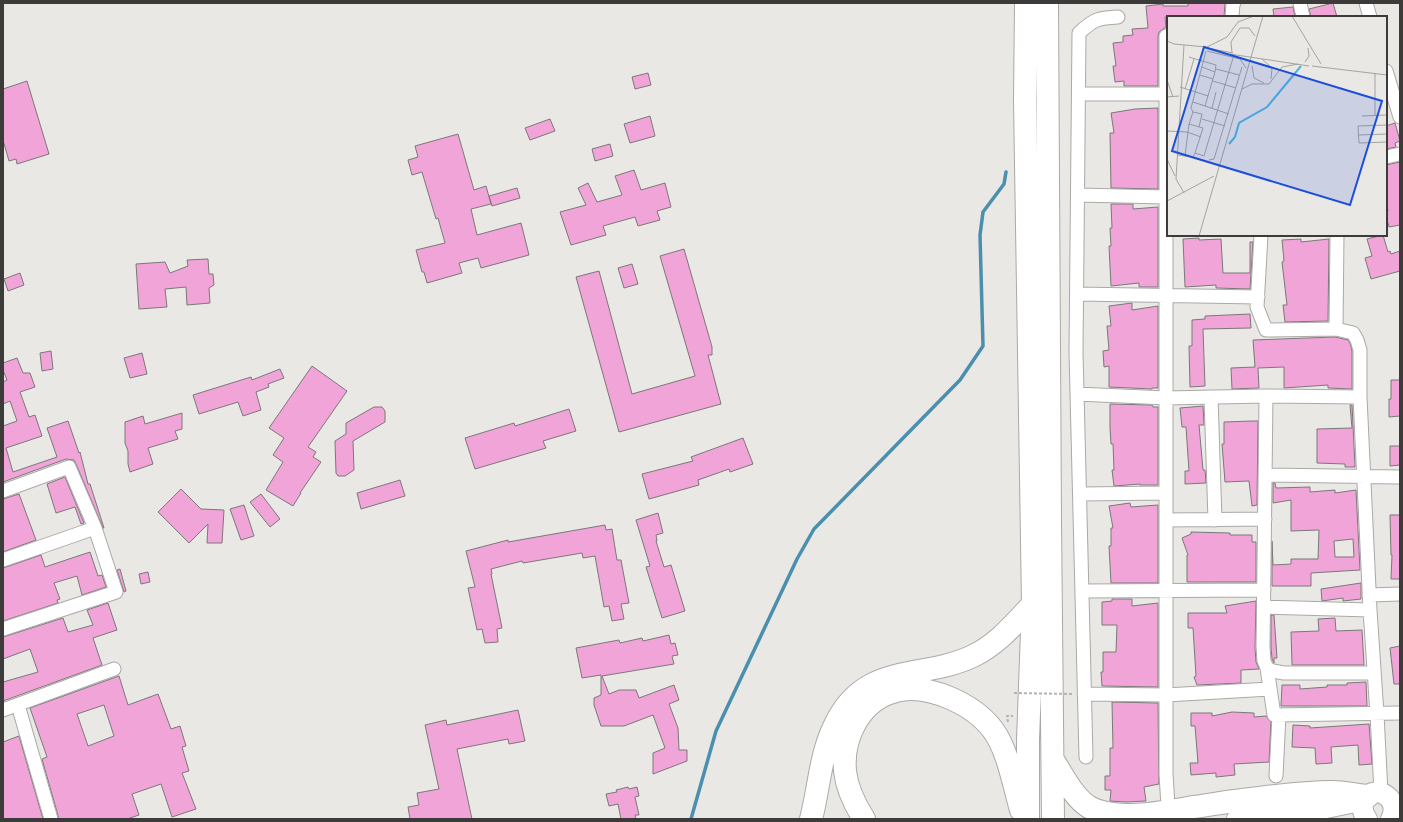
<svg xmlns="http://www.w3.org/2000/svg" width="1403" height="822" viewBox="0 0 1403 822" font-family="'Fira Sans Condensed',sans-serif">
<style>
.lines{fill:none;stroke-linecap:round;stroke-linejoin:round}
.stream{stroke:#4a8fae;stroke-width:3.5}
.building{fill:#f1a4d7;stroke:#7b7879;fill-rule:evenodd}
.minor-casing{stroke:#aba9a7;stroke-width:15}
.primary-casing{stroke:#aba9a7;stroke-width:22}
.trunk-casing{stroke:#aba9a7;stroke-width:24}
.path{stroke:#b5b3b0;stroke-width:2;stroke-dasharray:3 2;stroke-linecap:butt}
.minor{stroke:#fff;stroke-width:13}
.primary{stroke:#fff;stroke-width:20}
.trunk{stroke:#fff;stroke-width:22}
.path-bridge{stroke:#b5b3b0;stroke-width:2;stroke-dasharray:3 2;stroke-linecap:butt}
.inset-river{fill:none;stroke:#50b3df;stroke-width:2}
.inset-road{fill:none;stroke:#a4a3a1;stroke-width:1}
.view{fill:#1d4ed8;fill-opacity:0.15;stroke:#1d4ed8;stroke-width:2}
.inset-edge{fill:none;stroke:#3c3b3a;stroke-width:2}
</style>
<rect width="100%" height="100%" fill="#eae8e5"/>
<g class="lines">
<!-- stream -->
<path class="stream" d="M691,819L716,731L797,559L814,529L960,380L983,346L980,235L983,212L1004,184L1006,172"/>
</g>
<!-- building -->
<path class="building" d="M1188,3H1225L1224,17H1165L1166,27L1159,32L1158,36V86H1124V81L1115,82L1113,66H1116L1113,43L1123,42V36L1133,35L1132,29L1148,28L1146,6L1163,4V6H1188Z
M1333,3L1337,17H1311L1309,9Z
M1293,7L1295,17H1274L1273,9Z
M648,73L651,85L635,89L632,77Z
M27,81L49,154L17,164L16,159L9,161L3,140V89Z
M1158,108V189L1111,188L1110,133H1114L1111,113L1135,109Z
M650,116L655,136L630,143L624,124Z
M550,119L555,131L530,140L525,128Z
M1395,123L1400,141L1395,143L1396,147L1386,149V126Z
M458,134L474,190L486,186L491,204L471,209L477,235L521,223L529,255L481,268L478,258L459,263L462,273L427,283L424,272H422L416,250L445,243L438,218L436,219L422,172L412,175L408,160L418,157L415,146Z
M610,144L613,156L595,161L592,149Z
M1400,162V225L1389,227L1386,216V211H1388L1386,201V165Z
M634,170L641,190L665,183L671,207L657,211L660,220L638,226L635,217L603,226L606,235L571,245L560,212L586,205L578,188L588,183L597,202L622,195L615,176Z
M517,188L520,198L492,206L489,196Z
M1111,204H1133V209L1158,207V287H1139V283L1111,286L1109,246H1111L1110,228H1112Z
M1383,235L1388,252L1390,251L1391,254L1400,251V271L1371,279L1365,258L1372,256L1367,239Z
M1199,238V240L1221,239L1223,273H1250V242H1253L1250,289L1216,288V285L1185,287L1183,239Z
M1301,239V242L1329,239L1328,321L1285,322L1283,305H1287L1282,262L1284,261L1282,240Z
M684,249L712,347V355H708L721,404L619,432L576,277L599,271L632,394L695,376L660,256Z
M208,259L209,274H213L214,285L209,288L210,303L187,305L186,287L165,289L167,307L139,309L136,264L165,262L170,273L188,266L187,260Z
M632,264L638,284L624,288L618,268Z
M20,273L24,285L8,291L4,279Z
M1132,303V310L1158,306V388H1152V389L1109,387V366L1104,367L1103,351L1109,350L1107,326H1111L1109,306Z
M1250,314L1251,328L1203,329L1205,386L1190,387L1189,346H1192V320L1205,319V316Z
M1335,337L1348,340L1350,343L1352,351V389L1328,388V385L1284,388V367L1258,368L1259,388L1232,389L1231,368L1255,367L1253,340Z
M51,351L53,369L42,371L40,353Z
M142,353L147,374L130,378L124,358Z
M17,358L23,373H30L35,387L20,392L29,417L35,415L42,436L6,448L13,472L57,457L47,428L68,421L79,453L80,452L88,484H90L104,528H103L76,464L74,460L66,459L3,482V426L17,421L10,401L3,404V382L7,380L3,370V363Z
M312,366L347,391L308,447L316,452L313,457L321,462L300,493H301L293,506L266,490L283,462L273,455L284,438L269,428Z
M280,369L284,378L268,384L269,387L256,392L261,410L243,416L238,402L199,414L193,395L251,377L252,380Z
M1391,380H1400V416L1389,417V399H1391Z
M1110,404L1152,405L1153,407H1158V485H1140V484L1114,486L1112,470H1114L1113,444H1111L1110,428Z
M1350,405H1352L1355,467H1345V464L1317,463V429L1352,428Z
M1203,406L1204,425H1199L1203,470H1205L1206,483L1185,484V471H1189L1186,427H1182L1180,408Z
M374,407H382L385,411V422L353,441L354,470L345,476H338L336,473L335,441L346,434V423Z
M569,409L576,431L543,441L546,448L475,469L465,438L514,423L515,426Z
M182,413V429L175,431L178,439L148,448L153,464L130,472L128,464V451L125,443V422L143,416L145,424Z
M1252,421H1258L1257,505L1252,506L1249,481L1225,482L1222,444H1224V422Z
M743,438L753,464L730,472L729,469L698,480L699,485L649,499L642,474L693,461L691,457Z
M1390,446H1400V465L1390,466Z
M65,477L84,523L81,524L75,507L56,513L47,484Z
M400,480L405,496L361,509L357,493Z
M1273,483H1275L1276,488L1310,487V492L1335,490V493L1356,490L1360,570L1311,573V586H1272V541L1273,565L1291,564V559H1318L1319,530L1291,531V500L1273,503ZM1353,539L1354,557H1335L1334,541Z
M181,489L201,509L224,510L222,543H207L208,524L189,543L158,512Z
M19,494L36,540L3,552V499Z
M261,494L280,519L270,527L250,502Z
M1130,503L1131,507L1158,505V583H1111L1109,546H1111V528H1113L1109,506Z
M244,505L254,536L241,540L230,509Z
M658,513L663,533L656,535L657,541H656L664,567L671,565L685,611L662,618L646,567L650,566L636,520Z
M1390,515H1400V579H1391L1392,555H1391Z
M605,525L606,530L612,529L617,560H621L629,603L621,604L624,619L612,621L609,606L604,607L595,556L583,558L582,553L523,563L522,561L491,569L492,574H491L502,628L497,629L498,642L485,643L482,629L477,630L468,588L475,587L466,551L508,540V542Z
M1191,532L1230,533V535H1252V542H1256V582H1187V555H1188L1182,538L1191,534Z
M90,552L98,576L102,575L106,587L82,595L77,576L54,583L60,599L57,600L58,603L3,621V568L41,555L45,567Z
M120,569L126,591L124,592L117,570Z
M148,572L150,582L141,584L139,574Z
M1361,583V599L1343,601V598L1322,601L1321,589Z
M1112,599H1132V606L1158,603V687L1102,686L1101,672H1103V652H1116L1117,625H1102V602L1112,601Z
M1256,601L1255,648L1256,662L1259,669L1241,670V683L1197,685L1194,677L1196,676L1193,628H1188V613H1227L1225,606Z
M108,603L117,630L93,638L102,665L3,701V682L38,672L30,649L3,659V637L63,618L68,632L93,625L87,610Z
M1271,615H1274L1277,658H1274V663L1272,659L1271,647Z
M1335,618L1336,631L1362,630L1364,665H1292L1291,632L1319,631L1318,619Z
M669,635L671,644L675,643L678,655L672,656L674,664L602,676L609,694L619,690H636L639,698L674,685L679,700L669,704L678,728L679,750H687V761L653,774V753L665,748L653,715L624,726H601L594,705V698L601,695V675L582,678L576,648L619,640L620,643L642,638L643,641Z
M1400,646V684H1394L1390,648Z
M119,676L128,705L158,694L171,729L180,726L186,746L182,747L189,771L182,773L196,809L172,817L161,784L132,794L139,815L127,819H59L42,759L47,757L30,708ZM104,705L114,736L88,746L77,714Z
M1366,682L1367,706H1281L1282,685H1300V689L1327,687V685H1347V683Z
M1112,702L1158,703L1159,784L1144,787L1146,801L1126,802L1110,801L1111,790H1105V776H1110V748H1113Z
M518,710L525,741L509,744L508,739L457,749L472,819H410L408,807L419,805L417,793L439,789L425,725L446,720L447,725Z
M1232,712L1254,713V717L1266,716L1271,722L1269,762L1234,764L1235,775L1216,777V773L1191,775L1190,763H1198L1195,726H1191V713H1212V716Z
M1369,724L1372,764L1359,765L1358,745L1331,747L1332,763L1316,764L1315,748L1292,747L1293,725L1310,726V728Z
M19,736L43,819H3V742Z
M628,787L629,789L637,787L639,796L635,797L639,815H635L636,819H621L618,804L609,806L606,794L617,792L616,790Z"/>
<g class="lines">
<!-- minor casing -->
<g class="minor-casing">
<path id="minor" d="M1300,3L1303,17
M1366,3L1370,17
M1232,17L1233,4L1234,3
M1386,71L1400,117
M1079,94H1166
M1386,157L1400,154
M1078,195L1166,197
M1261,235L1257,307L1266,330L1336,329L1337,235
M1077,294L1258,297
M1336,329L1353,333L1357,340L1360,350V397L1370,610L1377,714L1381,793
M1077,394L1166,398L1266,396L1360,397
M1266,396L1263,647L1264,661L1267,668L1273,671L1284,673H1374
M1211,397L1215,520
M1266,475L1400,477
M3,491L69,467L95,528L116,592L3,629
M1080,494L1166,493
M1166,520L1265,519
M3,560L95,528
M1082,591L1264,590
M1369,595L1400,594
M1264,607L1370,610
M1267,668L1274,715L1400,713
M1084,694L1166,695L1270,689
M18,705L51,819
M3,710L114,669
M1086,757L1076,352L1079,33C1094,19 1098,18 1118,17
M1276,776L1279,715
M1168,806L1166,774V36H1168"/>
</g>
<!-- primary casing -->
<g class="primary-casing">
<path id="primary" d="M1237,819L1326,808L1365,800
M1367,819C1363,814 1362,810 1363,804C1370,780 1403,797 1391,819"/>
</g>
<!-- trunk casing -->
<g class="trunk-casing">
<path id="trunk" d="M1026,3L1025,100L1033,604L1028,740V819
M1047,3L1050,522L1053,819
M1053,760C1063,775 1073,797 1089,807C1115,822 1165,812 1193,807C1215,804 1237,800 1259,798C1283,795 1308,792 1332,792C1344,792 1356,795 1368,796
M811,819C819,789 820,756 834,727C864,661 920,681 973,656C998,644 1015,623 1033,604
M864,819C855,805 847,789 845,771C842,737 861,699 896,691C914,686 933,691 950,698C966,705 982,715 993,730C1008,750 1014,786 1021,810"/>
</g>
<!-- path -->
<path class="path" d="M1008,722L1007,716H1013"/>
<!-- minor -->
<use href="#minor" class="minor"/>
<!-- primary -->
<use href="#primary" class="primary"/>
<!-- trunk -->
<use href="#trunk" class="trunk"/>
<!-- path-bridge -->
<path class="path-bridge" d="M1014,693L1073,694"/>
</g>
<!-- overview -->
<g transform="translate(1167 16)">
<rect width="220" height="220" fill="#eae8e5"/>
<path class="inset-river" d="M62,128L68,121L72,107L100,91L134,50"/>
<path class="inset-road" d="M125,0L154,48M0,25L7,28L39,31M17,29L9,163L17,177M40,31L60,21L71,6L87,0M41,32L66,37M40,35L73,43L79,52M65,37L64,26L73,12H82L88,20M63,38L142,50M22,41L49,49L48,56M95,43L105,52L104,63M138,46L142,40L141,32M85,50L87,62L97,67M145,50L220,59M35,51L48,56L38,90M49,53L72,59M208,57V99M33,59L46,63M0,64L6,81M46,65L69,72M13,71L41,80M18,73L27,43M75,73L85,68H102L115,51L131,48M0,81L12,80M26,86L62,98M45,92L49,76M26,96L24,92L39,35M195,100L220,99M35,103L58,110M220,109L191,110L192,127L220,126M32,111L35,98L26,96L22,108L36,112L28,137L37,140L66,42M0,115L20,116L34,121M191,119L220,118M10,139L18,140L22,108M18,140L26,141L28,137M0,143L8,160M42,144L47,143L75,51M0,185L47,160M32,220L96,0"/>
<path class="view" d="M37,31L215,85L183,189L5,135Z"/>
<rect width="220" height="220" class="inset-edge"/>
</g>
<!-- border -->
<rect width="1403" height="822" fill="none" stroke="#3c3b3a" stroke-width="8"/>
</svg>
